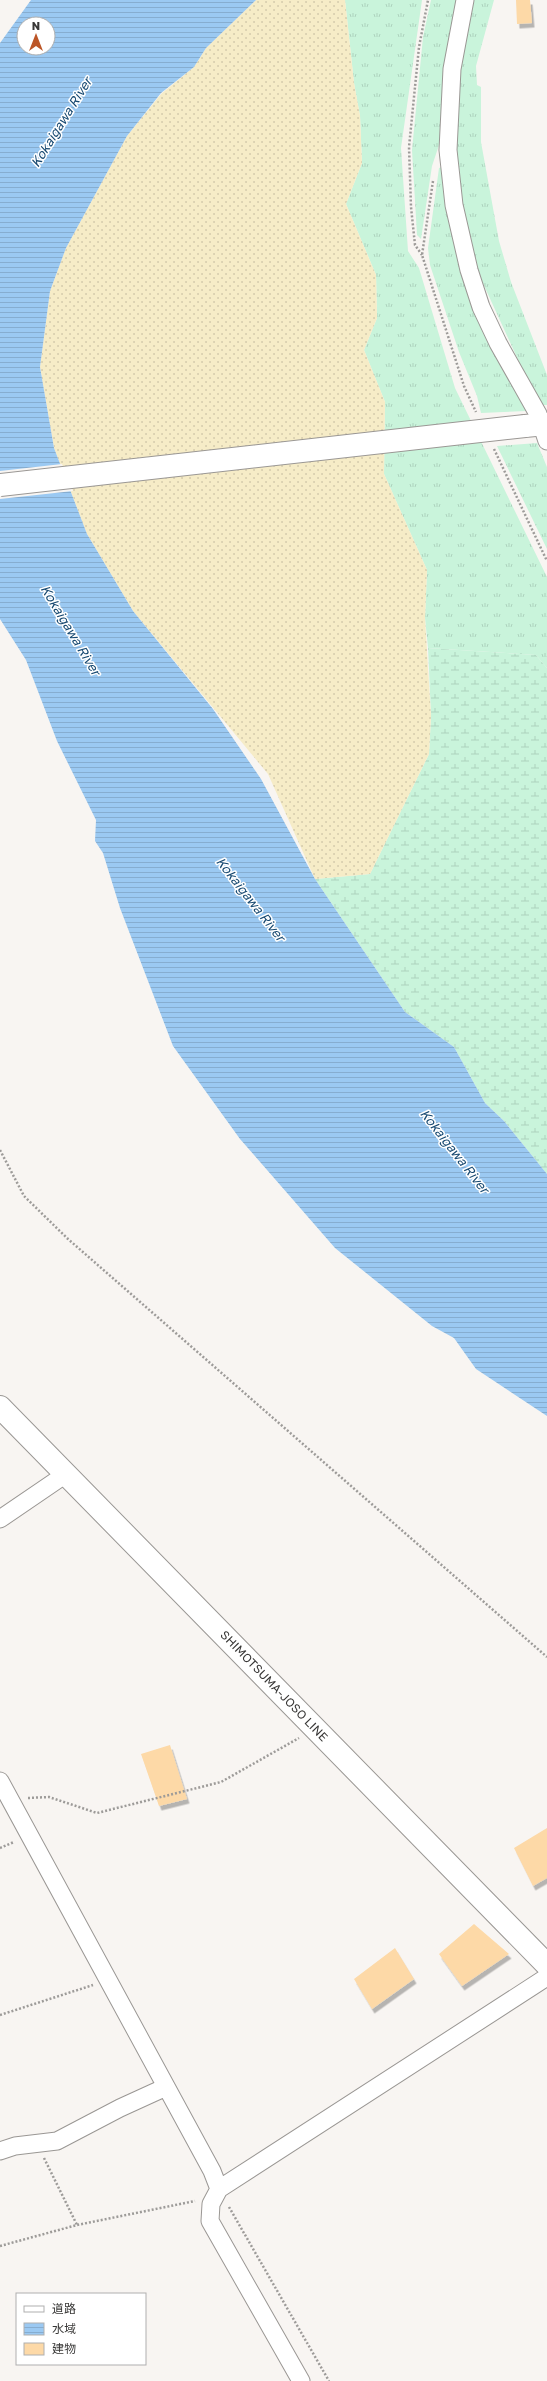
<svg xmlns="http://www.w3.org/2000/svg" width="547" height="2381" viewBox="0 0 547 2381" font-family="'Golos Text','Noto Sans JP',sans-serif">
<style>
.grass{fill:url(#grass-tufts)}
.wetland{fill:url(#wetland-marsh)}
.sand{fill:url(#sand-dots)}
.water{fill:url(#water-rules);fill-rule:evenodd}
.pier{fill:#f8f5f2}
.building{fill:#fdd9a7;filter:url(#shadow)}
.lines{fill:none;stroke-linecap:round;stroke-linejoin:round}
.street-casing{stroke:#9a9794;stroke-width:19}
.secondary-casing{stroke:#9a9794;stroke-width:24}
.path{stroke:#9d9b99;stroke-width:2.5;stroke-dasharray:2 2;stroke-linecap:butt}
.street{stroke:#fff;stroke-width:17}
.secondary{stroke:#fff;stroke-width:22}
.secondary-bridge-casing{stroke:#9a9794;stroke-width:24;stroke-linecap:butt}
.secondary-bridge{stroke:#fff;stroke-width:22}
.labels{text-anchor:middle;stroke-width:3;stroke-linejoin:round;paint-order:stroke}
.street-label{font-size:12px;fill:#383736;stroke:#fff}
.water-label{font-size:13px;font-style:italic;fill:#174971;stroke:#fff}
</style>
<defs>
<pattern id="grass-tufts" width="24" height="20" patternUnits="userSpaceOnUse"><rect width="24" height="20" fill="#c9f4db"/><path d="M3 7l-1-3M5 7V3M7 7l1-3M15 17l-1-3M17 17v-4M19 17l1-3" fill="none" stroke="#add2bd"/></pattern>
<pattern id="wetland-marsh" width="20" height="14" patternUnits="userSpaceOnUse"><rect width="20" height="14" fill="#c9f4db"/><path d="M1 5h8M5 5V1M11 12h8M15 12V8" fill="none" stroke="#add2bd"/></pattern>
<pattern id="sand-dots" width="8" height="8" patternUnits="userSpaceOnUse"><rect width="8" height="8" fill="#f6ecc7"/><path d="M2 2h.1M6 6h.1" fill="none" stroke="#d4cbac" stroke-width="1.8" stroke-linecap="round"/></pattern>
<pattern id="water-rules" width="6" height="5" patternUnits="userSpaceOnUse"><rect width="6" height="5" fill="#9bc9f2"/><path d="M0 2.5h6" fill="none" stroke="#86add0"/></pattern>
<filter id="shadow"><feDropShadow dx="2.5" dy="4.5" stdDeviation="0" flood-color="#0004"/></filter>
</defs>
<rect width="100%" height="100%" fill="#f8f5f2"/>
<!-- grass -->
<path class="grass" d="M345,0H422L401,148L408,251L419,268L455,388L547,577V668L536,655L428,648L425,618L427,570L384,474L385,402L364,350L377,318L376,275L346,204L362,163L360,116L354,83Z
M431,0H459L443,133L432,166L421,239L417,235L412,150L423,37Z
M470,0H494L476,66L477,85L481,87V142L499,241L511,282L547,375V405H543L520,364L481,279L466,227L456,170V68Z
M445,166L494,347L526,411L481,413L477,396L459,352L430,265L428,248L439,168Z
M537,443L547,467V549L497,446Z"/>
<!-- wetland -->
<path class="wetland" d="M428,648L536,655L547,668V1174L504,1121L485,1103L454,1047L405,1012L315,879L370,874L429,754L431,716Z"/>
<!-- sand -->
<path class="sand" d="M256,0H345L354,83L360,116L362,163L346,204L376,275L377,318L364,350L385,402L384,474L427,570L425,618L431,716L429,754L370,874L315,879L268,774L133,611L87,534L54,448L40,367L50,291L66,248L127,136L161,94L194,67L206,48Z"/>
<!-- water -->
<path class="water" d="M31,0H256L206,48L194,67L161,93L127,136L66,248L50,291L40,367L54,448L87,534L133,611L213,709L261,779L315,879L405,1012L454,1047L485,1103L504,1121L547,1174V1416L476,1369L454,1338L432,1326L335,1248L240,1139L173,1046L120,908L103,853L95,841L96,820L57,741L26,660L0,619V43ZM24,24H48V48H24Z"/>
<!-- pier -->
<path class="pier" d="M62,464L73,491L0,499V471Z"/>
<!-- building -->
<path class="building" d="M516,0H530L532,23L517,24Z
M170,1745L187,1799L159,1806L141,1754Z
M547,1828V1878L533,1886L514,1848Z
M474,1924L509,1954L462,1986L439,1954Z
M395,1948L414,1979L372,2009L354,1979Z"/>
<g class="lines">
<!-- street casing -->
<g class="street-casing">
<path id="street" d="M465,0L452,69L448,150L454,205L469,270L481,307L498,343L538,414L547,441
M0,1519L66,1474
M0,1781L212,2171L219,2189
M0,2151L15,2146L57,2141L120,2108L166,2087
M301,2381L210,2221L211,2204L219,2189L547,1977"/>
</g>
<!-- secondary casing -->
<g class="secondary-casing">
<path id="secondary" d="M525,426L547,424
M0,1407L547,1965"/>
</g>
<!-- path -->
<path class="path" d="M433,181L422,255L464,386L476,412
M422,255L415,245L411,207L409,147L419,47L428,0
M494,449L547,561
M0,1150L24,1196L68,1239L547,1657
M28,1798L49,1797L97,1813L221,1782L299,1738
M0,1848L14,1842
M0,2015L93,1985
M44,2158L77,2225
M229,2207L329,2381
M0,2246L77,2225L195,2201"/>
<!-- street -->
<use href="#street" class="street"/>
<!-- secondary -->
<use href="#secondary" class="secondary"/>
<!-- secondary-bridge casing -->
<g class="secondary-bridge-casing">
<path id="secondary-bridge" d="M0,485L525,426"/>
</g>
<!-- secondary-bridge -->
<use href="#secondary-bridge" class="secondary-bridge"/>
</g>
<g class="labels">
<!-- street labels -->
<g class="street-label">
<text transform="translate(274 1686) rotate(46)" y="4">SHIMOTSUMA-JOSO LINE</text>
</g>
<!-- water labels -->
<g class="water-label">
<text transform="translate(61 122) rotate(-58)" y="5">Kokaigawa River</text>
<text transform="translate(71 630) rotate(59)" y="5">Kokaigawa River</text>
<text transform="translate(251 899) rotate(52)" y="5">Kokaigawa River</text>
<text transform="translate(455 1151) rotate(52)" y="5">Kokaigawa River</text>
</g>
</g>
<!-- legend -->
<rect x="16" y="2293" width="130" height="72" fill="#ffffff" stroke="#afafaf"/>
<rect x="24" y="2306" width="20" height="6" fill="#ffffff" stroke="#afafaf"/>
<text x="52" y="2313" font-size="12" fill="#383736">道路</text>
<rect x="24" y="2323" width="20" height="12" fill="url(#water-rules)" stroke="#afafaf"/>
<text x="52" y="2333" font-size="12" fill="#383736">水域</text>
<rect x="24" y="2343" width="20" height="12" fill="#fdd9a7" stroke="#afafaf"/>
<text x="52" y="2353" font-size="12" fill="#383736">建物</text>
<!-- north arrow -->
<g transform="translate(36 36)"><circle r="19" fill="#ffffff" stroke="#afafaf"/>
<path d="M0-3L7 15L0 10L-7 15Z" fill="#bc5627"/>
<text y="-6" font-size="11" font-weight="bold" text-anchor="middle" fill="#383736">N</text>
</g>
</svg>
